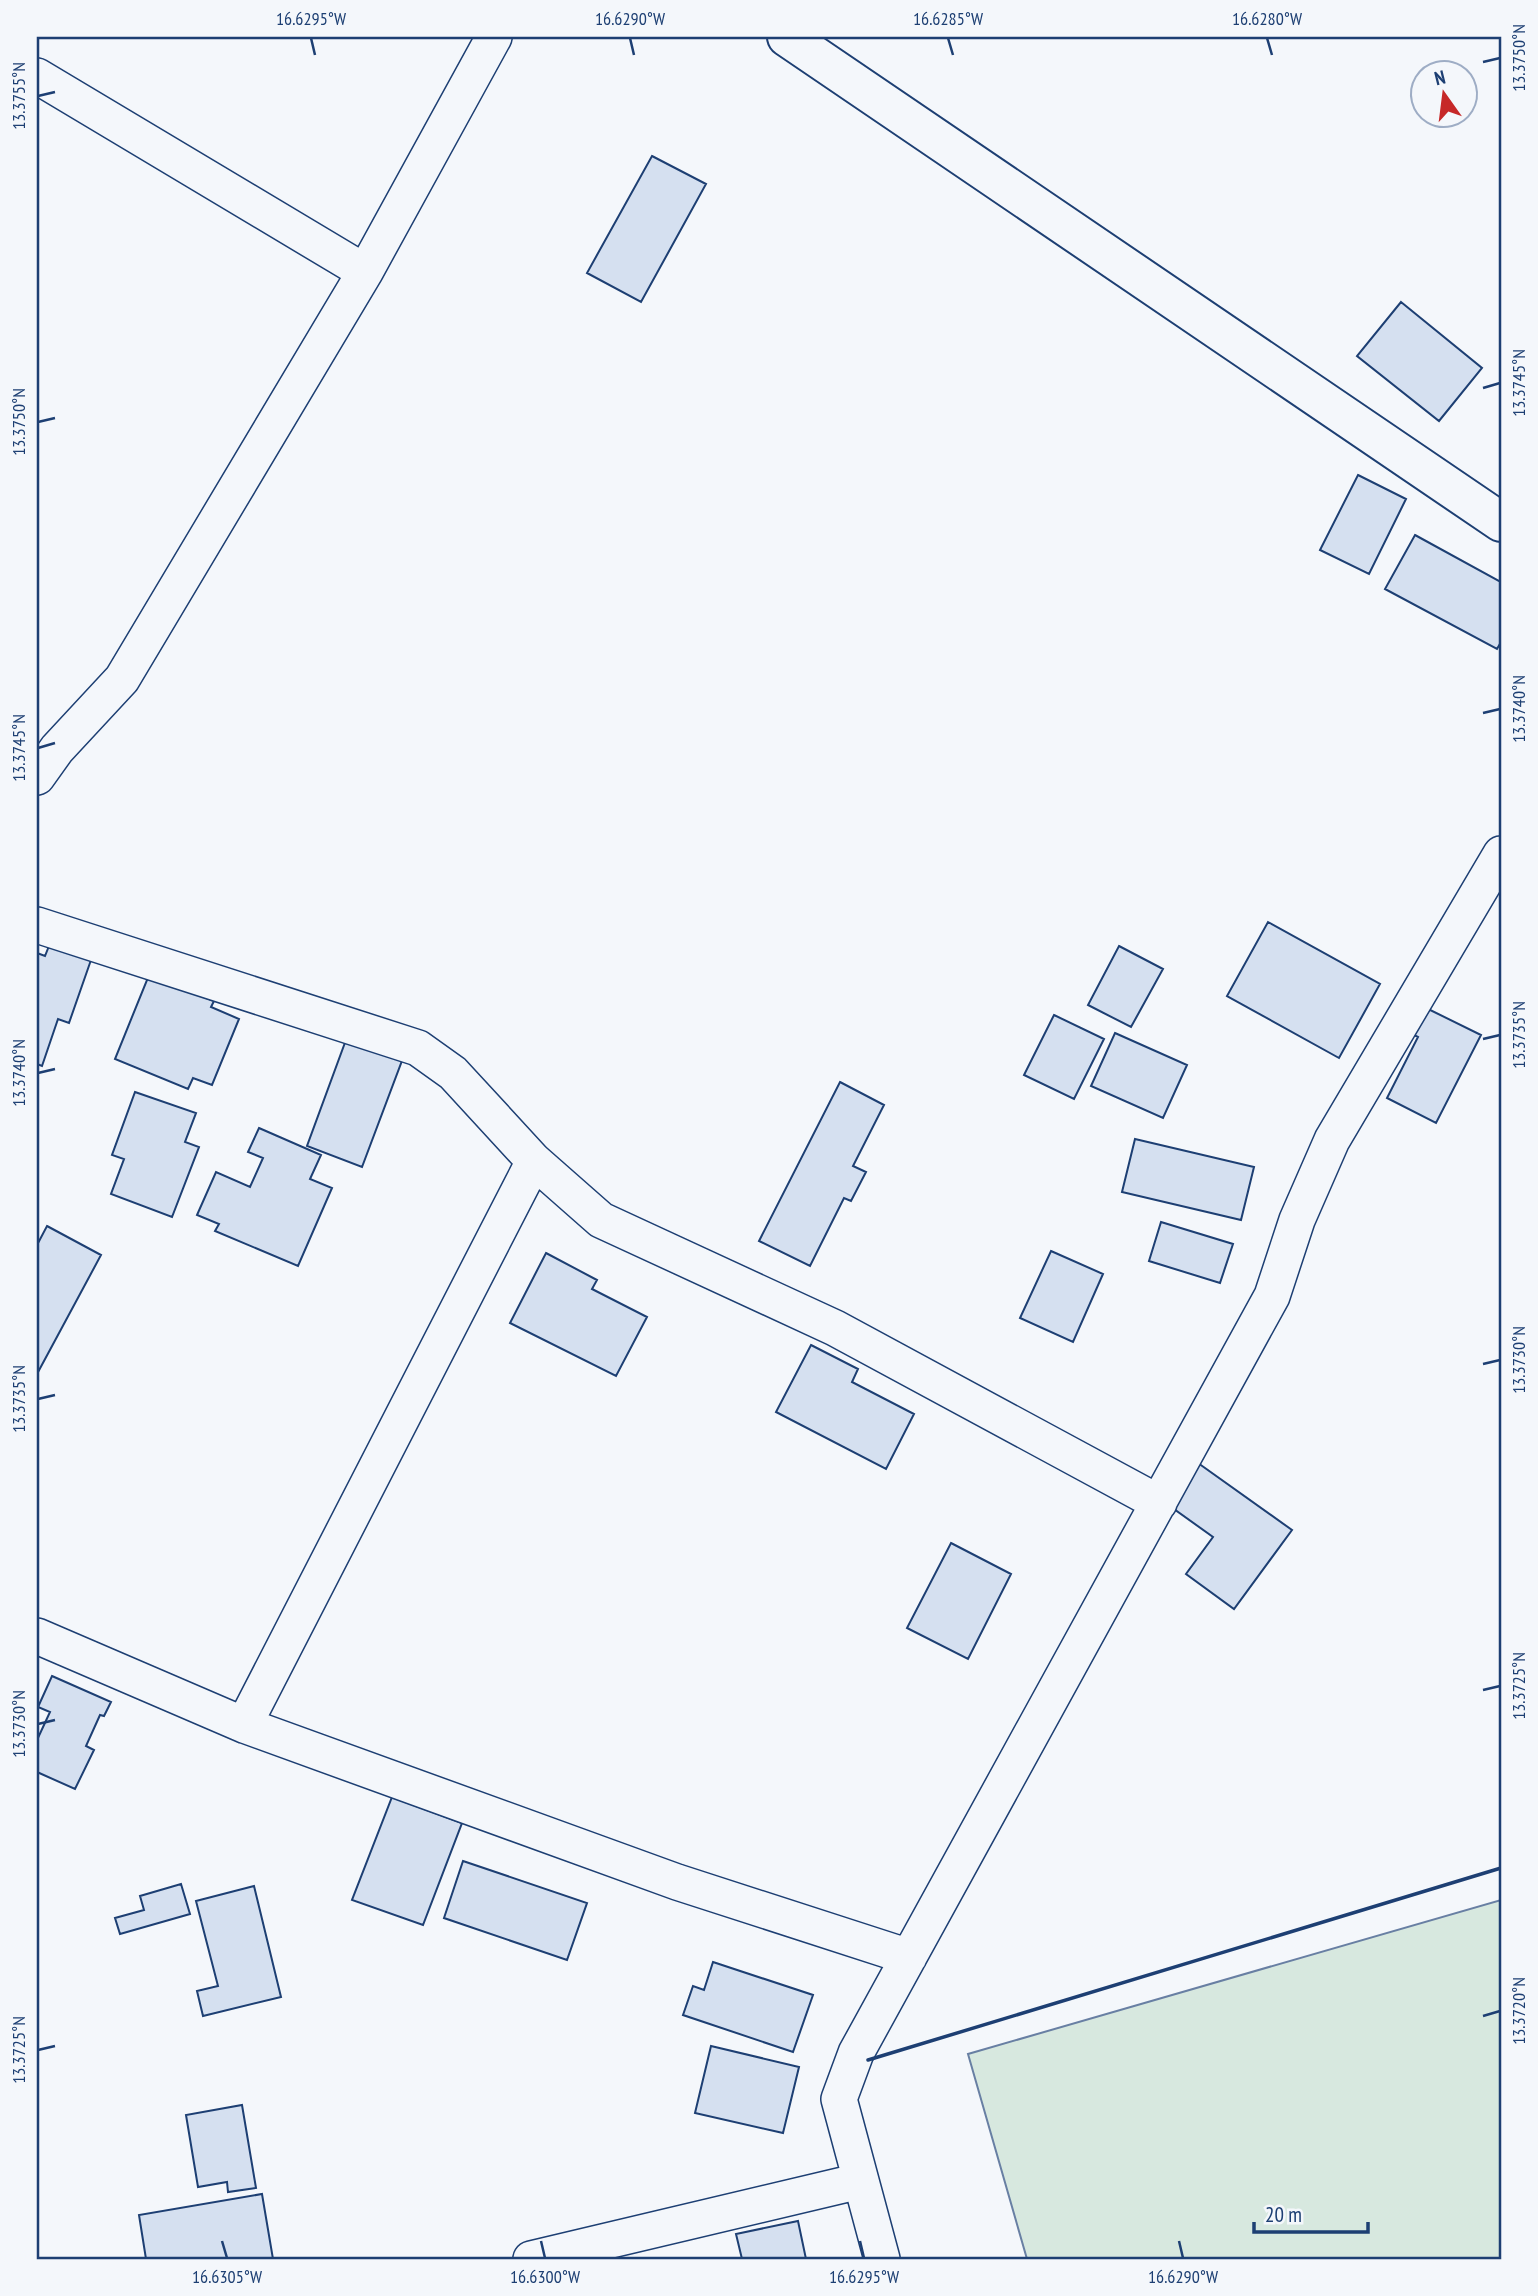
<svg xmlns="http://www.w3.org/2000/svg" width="1538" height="2296" viewBox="0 0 1538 2296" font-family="'PT Sans Narrow',sans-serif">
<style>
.green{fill:#d7e8df;stroke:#687fa3;stroke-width:2}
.building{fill:#d5e0f0;stroke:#1d3f73;stroke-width:2}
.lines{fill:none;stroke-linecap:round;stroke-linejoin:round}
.street-casing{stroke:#1d3f73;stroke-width:38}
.secondary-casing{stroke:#1d3f73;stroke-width:42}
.street{stroke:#f4f7fb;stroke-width:35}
.secondary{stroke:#f4f7fb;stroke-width:38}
.wall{stroke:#1d3f73;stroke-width:3.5}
.ticks{fill:none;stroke:#1d3f73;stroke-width:2.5}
.neatline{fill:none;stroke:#1d3f73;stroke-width:2.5}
.ticks-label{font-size:18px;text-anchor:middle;fill:#1d3f73}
</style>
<rect width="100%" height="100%" fill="#f4f7fb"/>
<!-- green -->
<path class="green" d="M1501,1900V2259H1027L968,2054Z"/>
<!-- building -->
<path class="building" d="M652,156L706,184L641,302L587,273Z
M1401,302L1482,368L1439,421L1357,356Z
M1358,475L1406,499L1369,574L1320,550Z
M1415,535L1501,582V642L1497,649L1385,589Z
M1268,922L1380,984L1339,1058L1227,996Z
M49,946L91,960L69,1023L58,1019L42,1066L37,1064V953L45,956Z
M1119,946L1163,969L1131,1027L1088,1005Z
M149,975L214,1001L211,1007L239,1019L212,1085L193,1078L188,1089L115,1059Z
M1420,1005L1481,1035L1436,1123L1387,1098L1418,1037L1406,1031Z
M1054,1015L1104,1039L1074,1099L1024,1075Z
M350,1029L406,1050L362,1167L307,1146Z
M1115,1033L1187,1065L1163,1118L1091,1086Z
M840,1082L884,1105L853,1166L866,1172L851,1201L844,1198L810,1266L759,1241Z
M135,1092L196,1113L185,1142L199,1147L172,1217L111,1194L124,1159L112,1155Z
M259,1128L321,1155L310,1179L332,1188L298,1266L215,1231L219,1224L197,1215L216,1172L250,1187L263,1158L248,1152Z
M1135,1139L1254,1167L1241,1220L1122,1192Z
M1161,1222L1233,1244L1220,1283L1149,1261Z
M47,1226L101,1255L37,1374V1245Z
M1051,1251L1103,1274L1073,1342L1020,1318Z
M546,1253L597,1280L592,1289L647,1317L616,1376L510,1323Z
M811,1345L858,1369L852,1382L914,1414L886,1469L776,1412Z
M1198,1463L1292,1530L1234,1609L1186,1574L1213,1537L1167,1504Z
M951,1543L1011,1574L968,1659L907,1628Z
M52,1676L111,1702L104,1716L100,1715L86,1746L94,1750L75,1789L37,1772V1740L50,1712L38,1707Z
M392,1797L462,1823L423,1925L352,1900Z
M463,1861L587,1903L567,1960L444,1918Z
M181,1884L190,1914L120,1934L115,1918L144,1910L140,1896Z
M254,1886L281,1997L203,2016L197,1991L218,1986L196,1901Z
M713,1962L813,1995L793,2052L683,2015L693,1986L704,1990Z
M711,2046L799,2067L783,2133L695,2113Z
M242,2105L256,2188L228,2192L227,2182L198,2187L186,2115Z
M262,2194L273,2259H146L139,2215Z
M798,2221L806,2259H742L736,2234Z"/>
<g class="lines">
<!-- street casing -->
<g class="street-casing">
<path id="street" d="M37,76L365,272
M37,777L57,749L122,679L365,272L494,37
M37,925L418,1048L453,1073L534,1161L601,1220L835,1328L1159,1503
M37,1636L244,1725L677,1882L909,1957
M244,1725L534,1161
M531,2259L860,2181
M882,2259L839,2099L856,2053L1272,1296L1297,1220L1332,1140L1501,854"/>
</g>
<!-- secondary casing -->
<g class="secondary-casing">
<path id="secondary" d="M787,37L1501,522"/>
</g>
<!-- street -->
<use href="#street" class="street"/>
<!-- secondary -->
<use href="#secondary" class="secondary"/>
<!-- wall -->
<path class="wall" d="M868,2060L1501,1868"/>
</g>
<!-- ticks -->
<path class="ticks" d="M311,38L315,55M630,38L634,55M948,38L953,55M1267,38L1272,55M1483,62L1500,58M38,96L55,92M1483,388L1500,383M38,422L55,418M1483,713L1500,709M38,748L55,743M1483,1039L1500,1035M38,1073L55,1069M1483,1364L1500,1360M38,1399L55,1395M1483,1690L1500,1686M38,1724L55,1720M1483,2016L1500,2011M38,2050L55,2046M222,2241L227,2258M541,2241L545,2258M860,2241L864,2258M1179,2241L1183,2258"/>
<!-- border -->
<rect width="1538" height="2296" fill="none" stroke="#f4f7fb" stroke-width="77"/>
<!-- north arrow -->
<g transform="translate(1444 94) rotate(346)"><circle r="33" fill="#f4f7fb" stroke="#9eadc5" stroke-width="2"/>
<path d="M0-5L12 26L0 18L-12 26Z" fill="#c62828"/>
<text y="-10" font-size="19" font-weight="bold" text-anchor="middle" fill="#1d3f73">N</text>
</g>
<!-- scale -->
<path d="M1254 2222v10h114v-10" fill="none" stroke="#1d3f73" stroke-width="3.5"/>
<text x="1265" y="2222" font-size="21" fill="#1d3f73" stroke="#f4f7fb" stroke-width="5" paint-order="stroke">20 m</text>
<rect x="38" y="38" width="1462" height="2220" class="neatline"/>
<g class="ticks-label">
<text x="311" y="25">16.6295°W</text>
<text x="630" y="25">16.6290°W</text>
<text x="948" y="25">16.6285°W</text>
<text x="1267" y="25">16.6280°W</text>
<text transform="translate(1519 58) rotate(-90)" y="6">13.3750°N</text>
<text transform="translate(19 96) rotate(-90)" y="6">13.3755°N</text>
<text transform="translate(1519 383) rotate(-90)" y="6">13.3745°N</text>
<text transform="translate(19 422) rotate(-90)" y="6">13.3750°N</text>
<text transform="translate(1519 709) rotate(-90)" y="6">13.3740°N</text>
<text transform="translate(19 748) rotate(-90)" y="6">13.3745°N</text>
<text transform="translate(1519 1035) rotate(-90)" y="6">13.3735°N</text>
<text transform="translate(19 1073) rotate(-90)" y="6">13.3740°N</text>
<text transform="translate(1519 1360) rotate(-90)" y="6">13.3730°N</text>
<text transform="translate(19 1399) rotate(-90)" y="6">13.3735°N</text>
<text transform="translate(1519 1686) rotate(-90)" y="6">13.3725°N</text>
<text transform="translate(19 1724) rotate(-90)" y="6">13.3730°N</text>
<text transform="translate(1519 2011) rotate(-90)" y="6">13.3720°N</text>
<text transform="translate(19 2050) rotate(-90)" y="6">13.3725°N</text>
<text x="227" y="2283">16.6305°W</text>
<text x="545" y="2283">16.6300°W</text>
<text x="864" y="2283">16.6295°W</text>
<text x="1183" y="2283">16.6290°W</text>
</g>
</svg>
